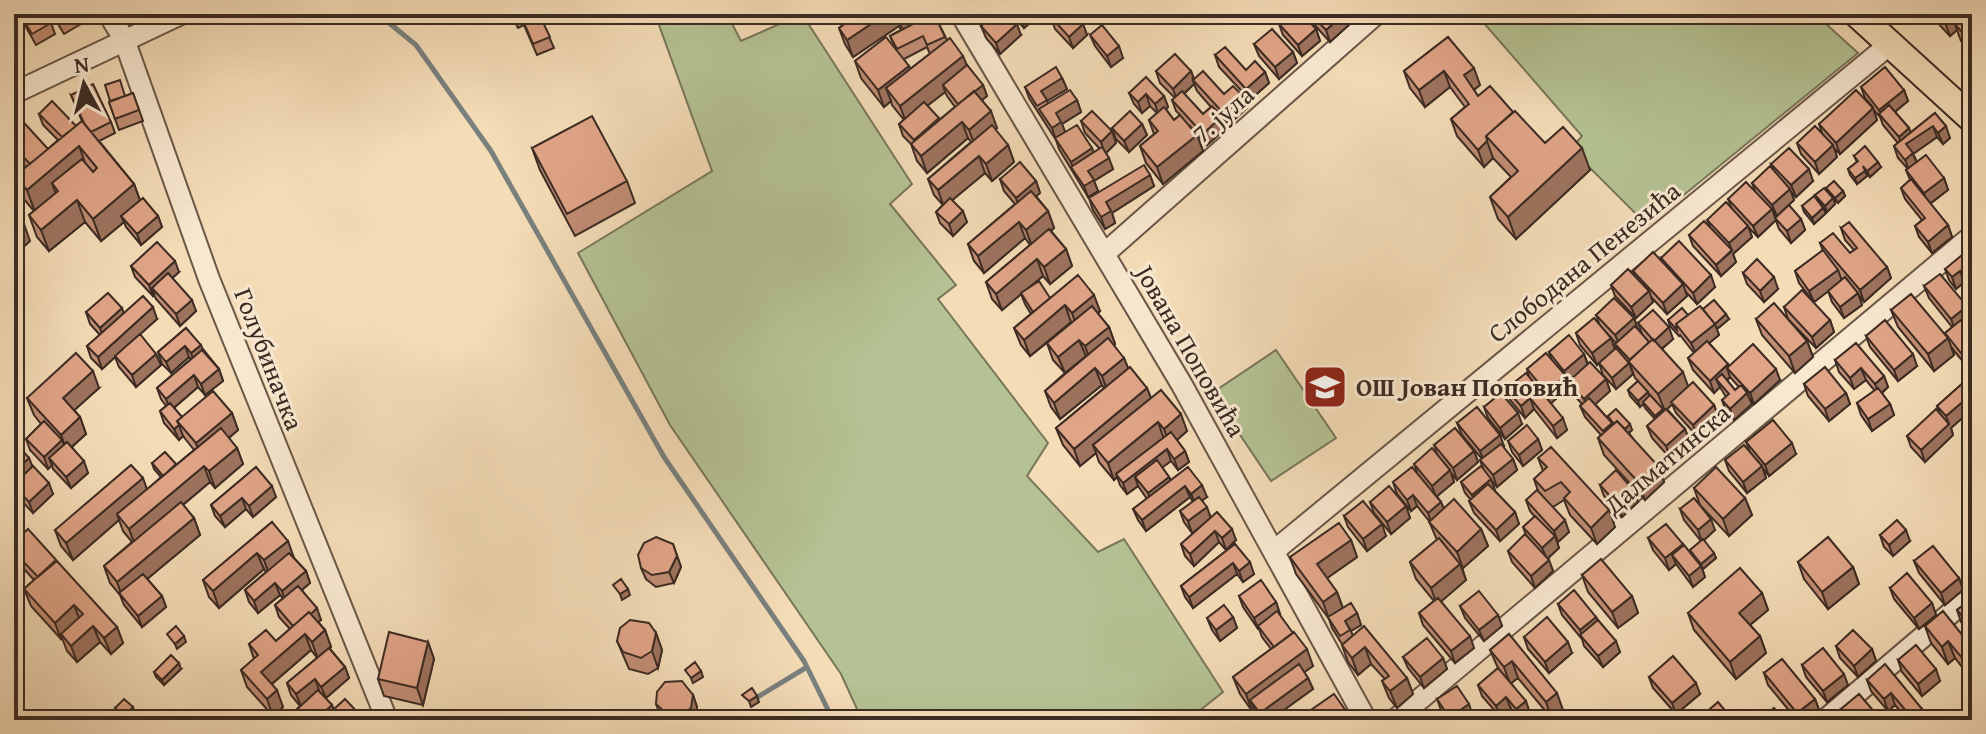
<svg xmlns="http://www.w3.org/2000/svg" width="1986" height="734" viewBox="0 0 1986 734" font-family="'Gentium Book Plus',serif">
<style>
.green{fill:#b5c293;stroke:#78765b;stroke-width:2}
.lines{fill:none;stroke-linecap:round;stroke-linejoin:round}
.stream{stroke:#79807e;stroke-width:5}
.minor-casing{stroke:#6a5748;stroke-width:24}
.major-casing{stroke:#3c2b23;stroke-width:30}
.minor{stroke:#f8e8d0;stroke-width:20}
.major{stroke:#f4dcb7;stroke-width:26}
.wall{fill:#c18d74;stroke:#3c2b23;stroke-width:2;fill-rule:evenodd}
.shaded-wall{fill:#9d735e;stroke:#3c2b23;stroke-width:2}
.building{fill:#e0a487;stroke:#3c2b23;stroke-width:2}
.labels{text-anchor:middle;stroke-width:6;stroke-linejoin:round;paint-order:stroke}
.street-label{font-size:26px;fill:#3c2b23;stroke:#f8e8d0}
.poi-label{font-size:26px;font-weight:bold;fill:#3c2b23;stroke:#f8e8d0;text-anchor:start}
</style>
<rect width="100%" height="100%" fill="#f4dcb7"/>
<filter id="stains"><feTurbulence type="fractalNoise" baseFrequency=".0025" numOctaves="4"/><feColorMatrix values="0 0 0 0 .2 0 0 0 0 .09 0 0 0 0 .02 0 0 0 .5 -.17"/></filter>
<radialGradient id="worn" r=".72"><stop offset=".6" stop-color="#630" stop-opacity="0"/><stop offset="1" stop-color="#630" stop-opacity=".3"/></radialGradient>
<!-- green -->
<path class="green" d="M655,14H727L741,41L802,14L912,184L890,204L956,285L938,299L1048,443L1027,476L1098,552L1124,539L1223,692L1188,720H862L841,674L670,425L578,253L712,171Z
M1476,14H1815L1858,53L1647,225L1571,149L1582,136Z
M1276,350L1336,438L1271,481L1212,393Z"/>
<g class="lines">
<!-- stream -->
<path class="stream" d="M378,14L416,45L491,151L664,457L804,661L833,720
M756,698L807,667"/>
<!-- minor casing -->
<g class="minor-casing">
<path id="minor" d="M109,14L124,39L209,279L387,720
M961,14L1182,385L1366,720
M14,93L181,14
M1104,254L1376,14
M1274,551L1889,45
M1395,720L1972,236
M1825,720L1972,595"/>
</g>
<!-- major casing -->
<g class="major-casing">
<path id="major" d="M1857,14L1972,119"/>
</g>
<!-- minor -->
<use href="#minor" class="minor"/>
<!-- major -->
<use href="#major" class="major"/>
</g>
<!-- wall -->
<path class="wall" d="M14,14H46L51,23L55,34L36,45L22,20L14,25Z
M52,14H98L64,34Z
M387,14H408L396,24Z
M511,14H539L554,48L537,55L524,25L518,28Z
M837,14H934L947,40L983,85L987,96L982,100L997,128L995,130L1008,145L1014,162L992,181L985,173L952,200L967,222L953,236L940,223L936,212L943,205L934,195L928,179L971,142L968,138L927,173L917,161L911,144L903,136L899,124L904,120L892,105L891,101L884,107L861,78L855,61L896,50L890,36L901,30L899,26L853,57L845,44L839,28L845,23ZM927,47L930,54L910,69L904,59ZM945,92L947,96L955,107L939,120L927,106Z
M1011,14H1040L1024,28Z
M1309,14H1348L1351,23L1330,42L1311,21Z
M1932,14H1972V54L1961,41L1957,30L1950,36L1933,18Z
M1051,17L1083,24L1087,35L1073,48L1055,29Z
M1279,24L1316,29L1320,41L1302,56L1283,35Z
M981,26L1021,35L1000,54L986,38Z
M1090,35L1123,58L1111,67L1095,46Z
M1448,37L1480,85L1474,90L1478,96L1513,112L1545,143L1590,170L1516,239L1498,219L1490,197L1511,177L1493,158L1484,167L1457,136L1451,119L1465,107L1450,87L1425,107L1410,88L1404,71Z
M1254,44L1293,52L1297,63L1279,79L1259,56Z
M1215,55L1246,70L1265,72L1269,83L1250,100L1219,67Z
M1156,71H1191L1194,79L1247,108L1228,125L1223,120L1226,128L1207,145L1189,125L1197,135L1203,151L1163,184L1146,163L1140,146L1154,134L1149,120L1157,113L1150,106L1142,113L1134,104L1129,93L1164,96L1168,107L1166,109L1174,120L1180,115L1176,111L1172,100L1175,98L1160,83ZM1194,84L1197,91L1211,107L1203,114L1184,94Z
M1062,78L1067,89L1047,101L1048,103L1077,100L1081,112L1062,124L1065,132L1092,148L1093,153L1100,149L1085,133L1081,121L1112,131L1116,143L1106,153L1113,169L1094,181L1098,191L1088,197L1059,149L1056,140L1029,98L1025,87Z
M1861,87L1904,90L1908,101L1895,112L1909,128L1910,133L1935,113L1950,138L1943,144L1937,137L1913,154L1917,162L1944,178L1948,190L1930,204L1948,225L1952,237L1932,253L1919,237L1915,226L1922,220L1905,199L1901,188L1910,180L1906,170L1908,169L1898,158L1894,146L1898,143L1883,125L1880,117L1873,109L1877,120L1840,154L1834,148L1837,157L1819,174L1801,154L1797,143L1822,133L1819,124L1872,106L1865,98Z
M133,93L143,121L119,130L109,102Z
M71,95L111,122L115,133L99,141L134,184L140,200L158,216L162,227L141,245L126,227L124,222L101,241L85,222L49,251L37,237L29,215L34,211L23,198L20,188L16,191L14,189V156L25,168L26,167L14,154V116L48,149L58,140L43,125L39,114L76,126L82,121Z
M1142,124L1147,135L1129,152L1116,139L1112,128Z
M532,148L627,181L635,203L575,236L540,170Z
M1854,156L1881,167L1870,177L1865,172L1867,176L1857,184L1850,175L1848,169L1857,162Z
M1771,164L1813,181L1796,197L1792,193L1794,200L1777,216L1801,219L1805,230L1791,243L1779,229L1775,218L1777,216L1773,212L1776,220L1758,237L1748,227L1752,237L1733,254L1736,262L1721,276L1693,246L1689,235L1710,227L1707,220L1732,209L1728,199L1755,191L1752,183L1774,171Z
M1972,165V189L1967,184L1963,172Z
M1150,175L1154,186L1112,213L1115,223L1105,229L1093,210L1089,198Z
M1000,179L1036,181L1040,193L1036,196L1048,211L1054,228L1051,231L1066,249L1072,266L1050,284L1043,276L1031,286L1050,298L1100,311L1098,314L1109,327L1115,344L1114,345L1128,368L1151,398L1187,431L1177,440L1185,451L1189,462L1178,470L1171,461L1162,467L1171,480L1207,497L1202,500L1211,517L1236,540L1226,550L1219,542L1194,566L1185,556L1181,544L1198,529L1192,533L1184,522L1180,511L1193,502L1190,497L1146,531L1138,520L1133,509L1147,499L1138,486L1127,494L1120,485L1117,477L1114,480L1099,462L1096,453L1080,466L1063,445L1056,428L1104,388L1102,385L1060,419L1051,407L1045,391L1065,373L1053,360L1047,343L1072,323L1030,356L1021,345L1014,328L1031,314L1025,304L1021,294L1002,310L992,299L986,282L1030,245L1025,238L984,273L974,261L968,244L1015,204L1004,191Z
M1826,188L1843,191L1845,196L1838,203L1833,199L1835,204L1827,212L1818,200L1815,195L1828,193Z
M1802,206L1823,208L1826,213L1814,224L1804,212Z
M1841,228L1887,267L1891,278L1864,302L1858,294L1862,305L1844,318L1832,302L1828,291L1814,302L1799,283L1795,271L1823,251L1820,243L1850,253L1854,250L1845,240Z
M1661,258L1715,287L1697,304L1685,291L1687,296L1667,314L1651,297L1653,302L1636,318L1615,296L1611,285L1635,276L1633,271L1663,263Z
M131,266L179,272L172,278L196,311L180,326L156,299L154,295L153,296L135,277Z
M1972,267V292L1964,282L1956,289L1949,280L1945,269Z
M1743,273L1778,289L1764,302L1747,284Z
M1924,286L1967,306L1971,318L1964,323L1972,333V367L1969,369L1951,347L1954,355L1934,371L1898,327L1891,310L1945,335L1952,327L1929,298Z
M1784,307L1830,320L1834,332L1816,348L1788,319Z
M1703,309L1729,319L1717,329L1716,328L1719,335L1709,343L1729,366L1780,380L1754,404L1750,399L1752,404L1734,420L1726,411L1722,400L1726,397L1720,387L1714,393L1693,370L1688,358L1694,353L1680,335L1679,336L1670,326L1668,320L1688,315ZM1730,377L1739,387L1735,390L1727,380Z
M86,312L124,313L157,319L140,334L161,365L136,387L119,367L115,357L102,369L91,358L87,346L100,335L90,324Z
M1596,315L1634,318L1637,329L1642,334L1638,323L1673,339L1662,349L1688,386L1714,405L1718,416L1697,436L1676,413L1672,404L1667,409L1685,429L1689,440L1670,458L1652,438L1647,426L1655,419L1645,408L1643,404L1640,407L1630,396L1628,390L1638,381L1635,378L1631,367H1630L1633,374L1616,389L1603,375L1599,363L1606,357L1597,365L1580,345L1576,333L1600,326ZM1601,327L1616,343L1615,344L1618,351L1615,349ZM1649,394L1664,411L1650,396Z
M1756,319L1807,341L1813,357L1795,373L1762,335Z
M186,328L219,369L223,381L205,395L198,387L174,408L182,417L232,413L238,430L229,438L237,448L243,464L215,488L210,482L183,505L194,518L200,535L147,579L162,596L166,607L142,627L124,605L120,595L110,583L104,566L132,542L123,531L119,520L73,560L61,546L55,530L147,490L161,477L154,469L152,463L176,465L194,450L183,436L179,440L164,423L160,411L166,406L161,399L157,388L191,359L189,357L171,373L162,364L158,352Z
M1866,336L1917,366L1898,381L1870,347Z
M1549,352L1584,354L1588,364L1606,379L1610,391L1595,404L1608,419L1632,430L1629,433L1664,482L1645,500L1604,455L1598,438L1601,435L1585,417L1580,406L1582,404L1572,393L1568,381L1570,387L1551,403L1567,430L1557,438L1534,409L1525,418L1510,400L1506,389L1529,377L1527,369L1551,358Z
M1835,360L1884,376L1888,387L1882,393L1890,404L1894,415L1872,431L1861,415L1857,403L1875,391L1866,380L1854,389L1839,372Z
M1972,375V413L1970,411L1951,428L1953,435L1925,462L1911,447L1907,436L1940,414L1937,406Z
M1804,384L1846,393L1850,404L1829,421L1808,396Z
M99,388L74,410L80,417L86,434L72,447L88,473L71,488L53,469L52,465L48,469L30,450L26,439L41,424L34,415L27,398Z
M1484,407L1522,424L1505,439L1488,418Z
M1457,423L1504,446L1503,447L1513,459L1517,470L1497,487L1491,480L1495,491L1515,512L1519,524L1500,541L1474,513L1469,501L1471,500L1465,493L1461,482L1484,471L1480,460L1482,459L1462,435Z
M1538,439L1542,450L1523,466L1512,452L1508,441Z
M14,441L53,494L33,513L17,496L16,493L14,494Z
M1746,442L1796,454L1769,476L1763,468L1766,478L1747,493L1729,471L1725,460L1750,452Z
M1434,445L1474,451L1478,462L1457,480L1451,473L1454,482L1437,496L1444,508L1481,529L1488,546L1463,568L1462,567L1466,580L1441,601L1474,648L1455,663L1423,625L1419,613L1434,601L1416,579L1410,562L1437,540L1429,521L1417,506L1411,511L1397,494L1393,482L1417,472L1414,464L1437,454Z
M1538,458L1615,527L1597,544L1570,515L1564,500L1553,507L1569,532L1558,542L1556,539L1559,548L1548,558L1553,571L1535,588L1512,562L1508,551L1526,535L1523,527L1535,517L1530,511L1526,500L1538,491L1534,479L1543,471Z
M256,467L276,497L253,517L246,509L225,527L215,516L211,505Z
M1600,485L1638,502L1622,517L1604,496Z
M1694,488L1745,498L1752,515L1729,536L1700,505Z
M1370,502L1406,506L1410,518L1391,534L1374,513Z
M1680,509L1715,530L1704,540L1716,558L1703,569L1702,568L1705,577L1693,587L1676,564L1669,570L1653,550L1648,538L1683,546L1691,554L1701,541L1684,520Z
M1344,516L1386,536L1367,551L1348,527Z
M1972,521V541L1965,527Z
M272,522L294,558L306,571L310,583L302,590L321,620L318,622L325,630L331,647L330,649L345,667L349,678L326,698L318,691L332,705L333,710L360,715L362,720H297L294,712L300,706L291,695L287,683L317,658L311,650L272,684L283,707L273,716L247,687L241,670L254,659L249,644L276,641L290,629L279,617L275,605L283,598L280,595L258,613L249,602L245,590L266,572L264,569L219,608L209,597L203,580Z
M1880,535L1910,541L1893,556L1884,547Z
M1351,540L1357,557L1327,578L1337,592L1343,608L1357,613L1361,625L1351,631L1353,636L1407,678L1413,694L1397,708L1389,698L1382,681L1385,679L1371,664L1358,675L1348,662L1342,645V644L1332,628L1329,619L1296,574L1290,557Z
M14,542L117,627L123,643L111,654L100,642L77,662L67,651L62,638L61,639L31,606L24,589L34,580L14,558Z
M673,544L681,567L674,583L656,587L646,579L641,568Z
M1235,544L1254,574L1243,582L1237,574L1193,608L1185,597L1181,586Z
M1914,561L1959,578L1963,590L1945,605L1919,573Z
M1798,562L1853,567L1859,584L1828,609L1804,579Z
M1582,575L1632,596L1638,613L1618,628L1588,592Z
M1890,588L1932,603L1936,615L1919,629L1894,599Z
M1762,593L1768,610L1750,625L1760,636L1766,653L1736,679L1694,630L1688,613Z
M1239,596L1276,602L1280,614H1279L1313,666L1304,672L1308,678L1313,689L1270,720H1261L1254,709L1252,711L1240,694L1233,677L1271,649L1262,637L1259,629H1258L1243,607Z
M1972,598V634L1961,622L1957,610Z
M1558,604L1596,617L1620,652L1603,667L1584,646L1582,639L1562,615Z
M1460,606L1498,615L1502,626L1484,641L1465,618Z
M1233,617L1237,628L1220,641L1212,630L1207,618Z
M1925,626L1972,647V680L1955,658L1948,664L1931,643Z
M656,633L662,650L658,668L648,674L629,669L617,641Z
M1509,634L1563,710L1552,719L1518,678L1511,683L1530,713L1521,720L1511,709L1500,717L1482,696L1478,685L1498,668L1490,650Z
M1524,637L1572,653L1549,673L1528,649Z
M428,642L434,659L423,705L384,696L378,679Z
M1836,646L1872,649L1876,661L1858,677L1840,658Z
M1403,657L1443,658L1447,669L1424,688L1408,668Z
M1898,660L1940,681L1922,696L1902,672Z
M1802,665L1848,685L1827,702L1806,677Z
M181,669L164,685L156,677L154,672Z
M1764,673L1815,699L1819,710L1807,720H1797L1768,685Z
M1649,677L1700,694L1676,714L1653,688Z
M1867,680L1922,709L1926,720H1908L1895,705L1888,711L1871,691Z
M693,695L697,707L694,720H665L660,715L656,704Z
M1437,699L1473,716L1467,720H1448L1441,710Z
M115,708L135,713L128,720H124L117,714Z
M1841,709L1879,720H1845Z"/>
<!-- shaded-wall -->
<path class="shaded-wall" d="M393,14H408L396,24Z
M843,14H861L847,25Z
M886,14H894L899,26L853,57L847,40Z
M903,14H934L904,34L898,17Z
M1023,14H1040L1024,28L1020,17Z
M1113,14H1124L1115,21Z
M1344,14H1348L1351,23L1330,42L1326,30Z
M1353,14H1364L1356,21Z
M1958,14H1967L1955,24L1957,30L1950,36L1946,25Z
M1017,24L1021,35L1000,54L996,43Z
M1083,24L1087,35L1073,48L1069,37Z
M1316,29L1320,41L1302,56L1298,45Z
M1119,46L1123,58L1111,67L1107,56Z
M1293,52L1297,63L1279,79L1275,67Z
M963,56L970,73L943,85L945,92L906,122L900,106Z
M909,66L915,82L886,88L891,101L884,107L878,90Z
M1474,68L1480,85L1471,92L1464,75Z
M1191,71L1195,82L1193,80L1194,84L1177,100L1173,89Z
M1444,71L1450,87L1425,107L1419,90Z
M1265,72L1269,83L1250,100L1246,89Z
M1062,78L1067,89L1047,101L1041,91Z
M983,85L987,96L962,116L958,104Z
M1904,90L1908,101L1885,120L1879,110Z
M1146,94L1150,106L1142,113L1138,102Z
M1164,96L1168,107L1159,116L1155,104Z
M1243,96L1247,108L1228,125L1224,114Z
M1077,100L1081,112L1062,124L1066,134L1056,140L1052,128L1056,113Z
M1873,108L1877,120L1840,154L1836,143Z
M991,111L997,128L975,146L969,130Z
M1222,116L1226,128L1207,145L1203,134Z
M962,122L968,138L927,173L921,156Z
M1142,124L1147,135L1129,152L1124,141Z
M1933,126L1937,137L1913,154L1918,165L1909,172L1899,137L1909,128L1913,139Z
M1946,126L1950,138L1943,144L1938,133Z
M1112,131L1116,143L1105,154L1101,142Z
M1197,135L1203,151L1163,184L1157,167Z
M1487,141L1493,158L1484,167L1478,150Z
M1008,145L1014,162L992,181L986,164Z
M1833,145L1837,157L1819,174L1815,162Z
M79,146L87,168L52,183L56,194L35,212L27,190Z
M1092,148L1096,160L1075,173L1071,162Z
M1582,148L1590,170L1516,239L1508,217Z
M979,156L985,173L944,207L938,190Z
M1109,158L1113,169L1094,181L1098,191L1088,197L1084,186L1088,171Z
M1878,162L1881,167L1870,177L1867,171Z
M1809,169L1813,181L1796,197L1791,185Z
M1865,171L1867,176L1857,184L1855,178Z
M1150,175L1154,186L1112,213L1115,223L1105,229L1101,217L1106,202Z
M16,177L20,188L16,191L14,186V178Z
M1944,178L1948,190L1928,205L1924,193Z
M1036,181L1040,193L1020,210L1016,198Z
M134,184L142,206L121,216L124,222L101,241L93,219Z
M1790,189L1794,200L1777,216L1772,205Z
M1843,191L1845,196L1838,203L1835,198Z
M1833,198L1835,204L1827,212L1825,206Z
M77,200L85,222L49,251L41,230Z
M1823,208L1826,213L1814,224L1812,218Z
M1772,209L1776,220L1758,237L1753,226Z
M963,211L967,222L953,236L949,224Z
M1048,211L1054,228L1032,246L1026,230Z
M158,216L162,227L141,245L137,234Z
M1801,219L1805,230L1791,243L1787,231Z
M1019,222L1025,238L984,273L978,256Z
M24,224L30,241L14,256V234Z
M1948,225L1952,237L1932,253L1928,242Z
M1748,226L1752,237L1733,254L1736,262L1721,276L1716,265L1732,251L1729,243Z
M1066,249L1072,266L1050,284L1044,267Z
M1037,259L1043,276L1002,310L996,294Z
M175,261L179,272L156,293L152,288L154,295L153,296L149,285Z
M1887,267L1891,278L1864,302L1860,290Z
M1838,270L1842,281L1814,302L1809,291Z
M1960,271L1964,282L1956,289L1952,277Z
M1711,275L1715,287L1697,304L1693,293Z
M1774,277L1778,289L1764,302L1760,291Z
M1972,279V291L1968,282Z
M1683,284L1687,296L1667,314L1663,303Z
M1649,291L1653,302L1636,318L1631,307Z
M1858,293L1862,305L1844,318L1840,307Z
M1094,295L1100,311L1078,330L1072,313Z
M192,300L196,311L180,326L176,314Z
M1065,305L1071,322L1030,356L1024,340Z
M1967,306L1971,318L1955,330L1951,319Z
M153,307L157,319L102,369L98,357Z
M122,308L126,320L104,339L100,328Z
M1726,314L1729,319L1717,329L1715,324Z
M1634,318L1638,330L1620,346L1615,335Z
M1830,320L1834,332L1816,348L1812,337Z
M1715,324L1719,335L1696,354L1691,343Z
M1109,327L1115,344L1091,363L1085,346Z
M1669,327L1673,339L1658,352L1654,341Z
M1611,338L1615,350L1597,365L1592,353Z
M1948,338L1954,355L1934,371L1928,354Z
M1079,340L1086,356L1065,373L1058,357Z
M1807,341L1813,357L1795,373L1789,356Z
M201,345L205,356L195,364L191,353Z
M185,346L189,357L171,373L166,362Z
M1972,352V367L1969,369L1965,358Z
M156,354L161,365L136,387L132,375Z
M1584,354L1588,366L1568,382L1564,371Z
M1913,354L1917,366L1898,381L1894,370Z
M1124,358L1131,375L1108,393L1102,376Z
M1629,363L1633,374L1616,389L1612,378Z
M1728,364L1732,373L1727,368L1730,377L1722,385L1716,379L1720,387L1714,393L1710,381Z
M1095,368L1102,385L1060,419L1054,403Z
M1861,368L1866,380L1854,389L1850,378Z
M219,369L223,381L205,395L201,384Z
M1776,369L1780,380L1754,404L1750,393Z
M93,371L99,388L69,415L63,398Z
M1683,372L1689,389L1665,411L1658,394Z
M194,375L198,387L170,411L166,399Z
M1566,376L1570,387L1550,404L1546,392Z
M1884,376L1888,387L1879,395L1875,384Z
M1606,379L1610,391L1588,411L1584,399Z
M1147,388L1154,405L1093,445L1096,453L1080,466L1074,449Z
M1648,392L1650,398L1640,407L1638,401Z
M1747,393L1752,404L1734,420L1730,409Z
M1846,393L1850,404L1829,421L1825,409Z
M1530,398L1534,409L1525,418L1521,406Z
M1966,399L1970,411L1951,428L1953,435L1925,462L1921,450L1949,424L1946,416Z
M1890,404L1894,415L1872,431L1868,419Z
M1714,405L1718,416L1697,436L1693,425Z
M232,413L238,430L202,460L196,443Z
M1518,413L1522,424L1505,439L1500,428Z
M1181,414L1187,431L1170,446L1164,429Z
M80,417L86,434L67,451L61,435Z
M1563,418L1567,430L1557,438L1553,426Z
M1158,422L1164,439L1116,474L1117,477L1114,480L1108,463Z
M1630,424L1632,430L1624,437L1622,432Z
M179,425L183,436L179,440L174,429Z
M1685,429L1689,440L1670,458L1666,446Z
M1500,435L1504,446L1484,462L1480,451Z
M1538,439L1542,450L1523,466L1519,455Z
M62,440L66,451L49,458L52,465L48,469L44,457Z
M1792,443L1796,454L1769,476L1765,465Z
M237,448L243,464L215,488L209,471Z
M1167,449L1171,461L1141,484L1135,477L1138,486L1127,494L1123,483Z
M1185,451L1189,462L1178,470L1174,459Z
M1474,451L1478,462L1457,480L1453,468Z
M29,458L36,475L14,486V472Z
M1513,459L1517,470L1497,487L1493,475Z
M84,461L88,473L71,488L66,477Z
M204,466L210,482L135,545L129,529Z
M1658,466L1664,482L1645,500L1639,483Z
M1762,466L1766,478L1747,493L1743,482Z
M1450,470L1454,482L1436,497L1432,486Z
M1169,477L1174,488L1152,505L1148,493Z
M143,478L149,495L117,514L119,520L73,560L66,543Z
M1491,479L1495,490L1476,506L1472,495Z
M49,483L53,494L33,513L29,502Z
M1202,485L1207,497L1196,505L1191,494Z
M272,486L276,497L253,517L249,506Z
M1185,486L1190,497L1146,531L1142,520Z
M1634,491L1638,502L1622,517L1618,505Z
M1413,495L1417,506L1411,511L1407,500Z
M242,498L246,509L225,527L220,516Z
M1745,498L1752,515L1729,536L1723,519Z
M1441,502L1446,514L1432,525L1428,513Z
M1406,506L1410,518L1391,534L1387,522Z
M1207,507L1211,519L1192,533L1188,521Z
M1609,510L1615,527L1597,544L1591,528Z
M1515,512L1519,524L1500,541L1496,530Z
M194,518L200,535L123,599L117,582Z
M1711,519L1715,530L1702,542L1698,530Z
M1565,520L1569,532L1558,542L1554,531Z
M1382,524L1386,536L1367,551L1363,539Z
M1232,529L1236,540L1226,550L1222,538Z
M1481,529L1488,546L1463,568L1457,552Z
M1906,530L1910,541L1893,556L1889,545Z
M1215,531L1219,542L1194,566L1190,554Z
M1555,536L1559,548L1547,559L1542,548Z
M1351,540L1357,557L1323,581L1317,564Z
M288,541L294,558L270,577L264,560Z
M1683,544L1687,555H1672L1676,564L1669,570L1665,558Z
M257,553L264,569L219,608L213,591Z
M1714,553L1716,558L1703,569L1701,564Z
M677,556L681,567L674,583L669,572Z
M1549,560L1553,571L1535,588L1531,576Z
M1250,562L1254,574L1243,582L1239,571Z
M1233,563L1237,574L1193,608L1189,597Z
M1460,564L1466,580L1437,605L1431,588Z
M1701,566L1705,577L1693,587L1689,576Z
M1853,567L1859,584L1828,609L1822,592Z
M306,571L310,583L286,603L282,591Z
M1959,578L1963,590L1945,605L1941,593Z
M275,583L280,595L258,613L254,601Z
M628,589L630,595L622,600L620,594Z
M17,592L22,603L14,610V595Z
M1337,592L1343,609L1329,619L1323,602Z
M1762,593L1768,610L1745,629L1739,613Z
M162,596L166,607L142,627L138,616Z
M1632,596L1638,613L1618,628L1612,612Z
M1276,602L1280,614L1260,628L1258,626V629L1254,618Z
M1932,603L1936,615L1919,629L1914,618Z
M74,605L81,622L61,634L62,638L61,639L55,623Z
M317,608L321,620L298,639L294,628Z
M1357,613L1361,625L1351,631L1345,621Z
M1498,615L1502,626L1484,641L1479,630Z
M1233,617L1237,628L1220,641L1216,630Z
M1596,617L1600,628L1582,637L1580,630Z
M1972,619V634L1968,623Z
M93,626L100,642L77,662L71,646Z
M117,627L123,643L111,654L104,638Z
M325,630L331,647L318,659L312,642Z
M656,633L662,650L658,668L652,651Z
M305,634L311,650L267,688L261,672Z
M184,636L186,642L177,649L175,644Z
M1470,636L1474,648L1455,663L1451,651Z
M1760,636L1766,653L1736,679L1730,662Z
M1616,641L1620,652L1603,667L1598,656Z
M1948,641L1955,658L1948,664L1942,647Z
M428,642L434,659L423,705L417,688Z
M1568,642L1572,653L1549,673L1545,662Z
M1365,647L1371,664L1358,675L1352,658Z
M1307,649L1313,666L1256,708L1250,700L1254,709L1252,711L1246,694Z
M1872,649L1876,661L1858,677L1854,666Z
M1443,658L1447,669L1424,688L1420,677Z
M1512,661L1518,678L1510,684L1504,667Z
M179,663L181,669L164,685L162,680Z
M345,667L349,678L326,698L321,687Z
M1936,669L1940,681L1922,696L1918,684Z
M701,671L703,677L693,683L691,678Z
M1844,674L1848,685L1827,702L1823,691Z
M1308,678L1313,689L1270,720H1262L1260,713Z
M1407,678L1413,694L1397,708L1390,691Z
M315,679L319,690L301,706L296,694Z
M1696,683L1700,694L1676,714L1672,703Z
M277,690L283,707L273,716L267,699Z
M1557,693L1563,710L1552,719L1546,702Z
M1891,693L1895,705L1888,711L1884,699Z
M693,695L697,707L695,719L683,720L681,716Z
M757,696L759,702L751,707L749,701Z
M1506,697L1511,709L1500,717L1496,706Z
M1815,699L1819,710L1807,720H1799L1797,713Z
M1526,701L1530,713L1520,720L1516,709Z
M1469,704L1473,716L1467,720H1463L1459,711Z
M332,705L336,716L332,720H315Z
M133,707L135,713L128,720H125L124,716Z
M1922,709L1926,720H1912V718Z
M1858,713L1860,720H1850Z"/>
<!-- building -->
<path class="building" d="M20,14H46L51,23L32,34Z
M54,14H75L60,23Z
M524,14H539L550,37L533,44L521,16Z
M859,14H886L847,40L839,28Z
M932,14H934L945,37L927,45L923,36L897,49L890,36Z
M995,14H1009L1017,24L996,43L981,26Z
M1055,14H1074L1083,24L1069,37L1051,17Z
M1290,14H1302L1316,29L1298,45L1279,24Z
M1311,14H1344L1326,30Z
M1936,14H1958L1946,25Z
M1966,14H1972L1971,43L1955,24Z
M1102,25L1119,46L1107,56L1090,35Z
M1272,29L1293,52L1275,67L1254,44Z
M886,37L909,66L878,90L855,61Z
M1448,37L1474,68L1464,75L1478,96L1490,86L1513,112L1486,136L1487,141L1478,150L1451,119L1469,104L1444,71L1419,90L1404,71Z
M950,38L963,56L900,106L886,88Z
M1225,47L1246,70L1255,61L1265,72L1246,89L1215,55Z
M1175,54L1191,71L1173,89L1156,71Z
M967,65L983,85L958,104L943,85Z
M1056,67L1062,78L1041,91L1047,100L1037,106L1025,87Z
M1885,67L1904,90L1879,110L1861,87Z
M1203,71L1224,94L1233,86L1243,96L1224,114L1193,80Z
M1146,77L1164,96L1155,104L1146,94L1138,102L1129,93Z
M120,80L125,96L110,101L105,85Z
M93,84L111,122L91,132L85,125L71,95Z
M1070,90L1077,100L1056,113L1061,122L1052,128L1039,109Z
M1856,90L1873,108L1836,143L1819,124Z
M974,91L991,111L969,130L962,122L921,156L911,144Z
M1182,91L1203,114L1212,106L1222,116L1203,134L1172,100Z
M133,93L139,110L115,119L109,102Z
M52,101L76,126L62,137L39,114Z
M924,102L939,118L914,140L899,124Z
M1889,105L1909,128L1899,137L1879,114Z
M1164,107L1174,120L1180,115L1197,135L1157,167L1140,146L1158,131L1149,120Z
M1092,111L1112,131L1101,142L1081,121Z
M1130,111L1142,124L1124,141L1112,128Z
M1515,111L1545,143L1563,127L1582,148L1508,217L1490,197L1518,171L1486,136Z
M1935,113L1946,126L1938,133L1933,126L1906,144L1913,153L1905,160L1894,146Z
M16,114L48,149L30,164L14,147V116Z
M592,116L627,181L567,214L532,148Z
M82,121L134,184L93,219L77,200L41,230L29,215L58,191L52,183L82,159L93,172L97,168L79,146L27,190L15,176Z
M992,125L1008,145L986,164L979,156L938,190L928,179Z
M1077,125L1092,148L1071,162L1055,138Z
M1815,126L1833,145L1815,162L1797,143Z
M1865,146L1878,162L1867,171L1863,166L1865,171L1855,178L1848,169L1858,161L1854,156Z
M1102,147L1109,158L1088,171L1094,180L1084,186L1071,167Z
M1789,148L1809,169L1791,185L1771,164Z
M1926,155L1944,178L1924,193L1906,170Z
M14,156L25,168L14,178Z
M1020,162L1036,181L1016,198L1000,179Z
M1144,165L1150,175L1106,202L1111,211L1101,217L1089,198Z
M1972,165V182L1963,172Z
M1770,166L1790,189L1772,205L1752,183Z
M1911,179L1948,225L1928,242L1915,226L1925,218L1901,188Z
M1834,181L1843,191L1835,198L1826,188Z
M1746,182L1772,209L1753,226L1728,199Z
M1824,188L1833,198L1825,206L1815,195Z
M1031,191L1048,211L1026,230L1019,222L978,256L968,244Z
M1814,196L1823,208L1812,218L1802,206Z
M143,198L158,216L137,234L121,216Z
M950,198L963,211L949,224L936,212Z
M1726,202L1748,226L1729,243L1707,220Z
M1789,205L1801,219L1787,231L1775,218Z
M14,213L24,224L14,234Z
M1704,221L1732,250L1716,265L1689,235Z
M1849,222L1887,267L1860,290L1820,243L1833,233L1850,253L1857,248L1841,228Z
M1049,229L1066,249L1044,267L1037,259L996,294L986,282Z
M1679,241L1711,275L1693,293L1661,258Z
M157,242L175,261L149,285L131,266Z
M1823,250L1838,270L1809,291L1795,271Z
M1653,252L1683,284L1663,303L1633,271Z
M1962,255L1972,267V279L1968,282L1960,271L1952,277L1945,269Z
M1757,259L1774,277L1760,291L1743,273Z
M1628,269L1649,291L1631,307L1611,285Z
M168,273L192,300L176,314L152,288Z
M1940,274L1967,306L1951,319L1924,286Z
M1078,275L1094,295L1072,313L1065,305L1024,340L1014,328Z
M1845,277L1858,293L1840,307L1828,291Z
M1039,281L1050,298L1033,312L1021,293Z
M1802,290L1830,320L1812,337L1784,307Z
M108,293L122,308L100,328L86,312Z
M1911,294L1948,338L1928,354L1891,310Z
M143,296L153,307L98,357L87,346Z
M1614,298L1634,318L1615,335L1596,315Z
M1714,300L1726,314L1715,324L1703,309Z
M1774,303L1807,341L1789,356L1756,319Z
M1092,306L1109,327L1085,346L1079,340L1058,357L1047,343Z
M1700,306L1715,324L1691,343L1676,324Z
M1682,308L1688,315L1676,324L1677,330L1668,320Z
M1653,310L1669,327L1654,341L1638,323Z
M1594,318L1611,338L1592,353L1576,333Z
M1885,320L1913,354L1894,370L1866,336Z
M1961,320L1972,333V352L1965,358L1945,333Z
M1635,326L1649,342L1630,360L1615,344Z
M186,328L201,345L191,353L185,346L166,362L158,352Z
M140,334L156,354L132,375L115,356Z
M1569,335L1584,354L1564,371L1549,352Z
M1108,338L1124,358L1102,376L1095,368L1054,403L1045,391Z
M1653,339L1683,372L1658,394L1628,361Z
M1707,341L1728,364L1710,381L1688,358Z
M1856,343L1884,376L1875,384L1861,368L1850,378L1835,360Z
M1753,344L1776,369L1750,393L1727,368Z
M1616,348L1629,363L1612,378L1599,363Z
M202,350L219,369L201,384L194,375L166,399L157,388Z
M76,353L93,371L63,398L80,417L61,435L27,398Z
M1546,353L1566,376L1546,392L1527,369Z
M1590,362L1606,379L1584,399L1568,382Z
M1130,367L1147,388L1074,449L1056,428Z
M1825,367L1846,393L1825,409L1804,384Z
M1526,373L1563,418L1553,426L1530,398L1521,406L1506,389Z
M1722,374L1735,390L1741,385L1747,393L1730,409L1722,400L1729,394L1716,379Z
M1972,375V403L1970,404L1966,399L1946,416L1937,406Z
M1638,381L1648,392L1638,401L1628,390Z
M1693,382L1714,405L1693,425L1671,402Z
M1878,388L1890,404L1868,419L1857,403Z
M1161,390L1181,414L1164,429L1158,422L1108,463L1093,445Z
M213,391L232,413L196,443L177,421Z
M1501,393L1518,413L1500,428L1484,407Z
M1650,395L1663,409L1655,416L1643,402Z
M1589,398L1612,423L1603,431L1580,406Z
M170,403L182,417L177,421L179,425L174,429L160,411Z
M1477,407L1500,435L1480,451L1457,423Z
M1616,409L1630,424L1625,429L1617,421L1614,424L1608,416Z
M1666,409L1685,429L1666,446L1647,426Z
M1936,409L1949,424L1921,450L1907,436Z
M1773,420L1792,443L1765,465L1746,442Z
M44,421L62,440L44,457L26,439Z
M1617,421L1658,466L1639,483L1598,438Z
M1527,425L1538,439L1519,455L1508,441Z
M221,428L237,448L209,471L204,466L129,529L117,514Z
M1455,428L1474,451L1453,468L1434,445Z
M1171,432L1185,451L1174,459L1167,449L1123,483L1116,474Z
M14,441L29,458L14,472Z
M67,442L84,461L66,477L49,458Z
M1501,444L1513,459L1493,475L1480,460Z
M1744,445L1762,466L1743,482L1725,460Z
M1551,447L1609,510L1591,528L1564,498L1570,492L1561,482L1545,491L1534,479L1547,467L1538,458Z
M1432,448L1450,470L1432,486L1414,464Z
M165,452L176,464L163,476L152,463Z
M1157,460L1169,477L1148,493L1135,477Z
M131,465L143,478L66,543L55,530Z
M33,466L49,483L29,502L14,486V484Z
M1481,466L1491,479L1472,495L1461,482Z
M256,467L272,486L249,506L242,498L220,516L211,505Z
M1188,467L1202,485L1191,494L1185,486L1142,520L1133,509Z
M1412,467L1441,502L1428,513L1413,495L1407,500L1393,482Z
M1716,467L1745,498L1723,519L1694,488Z
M1616,470L1634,491L1618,505L1600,485Z
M1488,484L1515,512L1496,530L1469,501Z
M1389,486L1406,506L1387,522L1370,502Z
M1537,490L1565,520L1554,531L1526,500Z
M1199,497L1207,507L1188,521L1180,511Z
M1694,498L1711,519L1698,530L1680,509Z
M1454,499L1481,529L1457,552L1429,522Z
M1363,501L1382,524L1363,539L1344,516Z
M181,502L194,518L117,582L104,566Z
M1217,512L1232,529L1222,538L1215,531L1190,554L1181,544Z
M1535,516L1555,536L1542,548L1523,527Z
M1897,520L1906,530L1889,545L1880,535Z
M1972,521V534L1965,527Z
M272,522L288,541L264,560L257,553L213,591L203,580Z
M1339,523L1351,540L1317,564L1337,592L1323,602L1290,557Z
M1666,524L1683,544L1665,558L1648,538Z
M28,529L57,561L38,577L14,552V542Z
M1525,534L1549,560L1531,576L1508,551Z
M656,537L673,544L677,556L669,572L652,575L641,568L638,555L644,543Z
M1828,537L1853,567L1822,592L1798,562Z
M1439,538L1460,564L1431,588L1410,562Z
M1703,539L1714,553L1701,564L1690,550Z
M1235,544L1250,562L1239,571L1233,563L1189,597L1181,586Z
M1684,545L1701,566L1689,576L1672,555Z
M1933,546L1959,578L1941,593L1914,561Z
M289,553L306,571L282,591L275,583L254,601L245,590Z
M1601,559L1632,596L1612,612L1582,575Z
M56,560L117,627L104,638L93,626L71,646L61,634L83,614L74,605L55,623L24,589Z
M1740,568L1762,593L1739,613L1760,636L1730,662L1688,613Z
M1907,573L1932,603L1914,618L1890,588Z
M143,574L162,596L138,616L119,593Z
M621,579L628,589L620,594L613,585Z
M1261,580L1276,602L1254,618L1239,596Z
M298,586L317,608L311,614L309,612L293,626L275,605Z
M1574,590L1596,617L1580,630L1558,604Z
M1479,591L1498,615L1479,630L1460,606Z
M1438,598L1470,636L1451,651L1419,613Z
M1972,598V619L1968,623L1957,610Z
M1351,603L1357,613L1345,621L1350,630L1340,636L1328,617Z
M1224,605L1233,617L1216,630L1207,618Z
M1277,611L1293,633L1274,647L1258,626Z
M1943,611L1972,647V670L1948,641L1942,647L1925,626Z
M309,612L325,630L312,642L305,634L261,672L277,690L267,699L241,670L258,655L249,644L266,630L276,641Z
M1547,617L1568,642L1545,662L1524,637Z
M630,620L649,623L656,633L652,651L641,658L623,652L617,641L620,628Z
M1598,620L1616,641L1598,656L1580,635Z
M176,626L184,636L175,644L167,634Z
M1364,626L1407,678L1390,691L1382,681L1389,676L1365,647L1352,658L1342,645Z
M1853,630L1872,649L1854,666L1836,646Z
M389,632L428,642L417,688L378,679Z
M1294,632L1307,649L1246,694L1233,677Z
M1509,634L1557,693L1546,702L1512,661L1504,667L1490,650Z
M1427,638L1443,658L1420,677L1403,657Z
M1916,645L1936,669L1918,684L1898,660Z
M329,648L345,667L321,687L315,679L296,694L287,683Z
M1823,648L1844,674L1823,691L1802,665Z
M171,655L179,663L162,680L154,672Z
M1673,656L1696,683L1672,703L1649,677Z
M1782,659L1815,699L1797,713L1764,673Z
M695,662L701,671L691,678L685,670Z
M1299,664L1308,678L1260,713L1250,700Z
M1885,664L1922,709L1912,718L1891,693L1884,699L1867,680Z
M1498,668L1526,701L1516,709L1506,697L1496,706L1478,685Z
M682,681L693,695L691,708L681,716H669L656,704L657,692L665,682Z
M1457,686L1469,704L1459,711L1466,720H1451L1437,699Z
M752,688L757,696L749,701L742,695Z
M318,690L332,705L315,720H302L294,712Z
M1334,694L1351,718L1349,720H1314L1308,712Z
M1859,694L1877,715L1872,720H1864L1858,713L1850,720L1841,709Z
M124,699L133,707L124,716L115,708Z
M345,699L360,715L354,720H322Z
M1718,702L1733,720H1707L1703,715Z
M1774,708L1784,720H1759Z"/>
<!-- icons -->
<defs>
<g id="school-square" transform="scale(2.3)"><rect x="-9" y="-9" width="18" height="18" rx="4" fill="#8f2418" stroke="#f8e8d0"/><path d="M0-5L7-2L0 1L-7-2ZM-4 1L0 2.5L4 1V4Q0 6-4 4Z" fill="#fff"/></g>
</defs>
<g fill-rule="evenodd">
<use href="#school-square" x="1325" y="387"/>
</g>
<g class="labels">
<!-- street labels -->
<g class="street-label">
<text transform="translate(1223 114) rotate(-41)" y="9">7. јула</text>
<text transform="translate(1584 262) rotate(-39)" y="9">Слободана Пенезића</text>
<text transform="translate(1191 351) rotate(60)" y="9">Јована Поповића</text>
<text transform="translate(269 359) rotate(69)" y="9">Голубиначка</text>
<text transform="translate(1667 459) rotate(-40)" y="9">Далматинска</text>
</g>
<!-- poi labels -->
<g class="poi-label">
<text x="1356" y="396">ОШ Јован Поповић</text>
</g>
</g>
<!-- margin -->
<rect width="1986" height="734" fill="none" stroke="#f4dcb7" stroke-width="48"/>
<rect x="16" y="16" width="1954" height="702" fill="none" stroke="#3c2b23" stroke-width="4"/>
<rect x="24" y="24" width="1938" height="686" fill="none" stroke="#3c2b23" stroke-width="2"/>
<!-- north arrow -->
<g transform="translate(84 84) rotate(353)" stroke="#f8e8d0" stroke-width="6" paint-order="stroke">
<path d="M0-6L14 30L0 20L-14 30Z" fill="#3c2b23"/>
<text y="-12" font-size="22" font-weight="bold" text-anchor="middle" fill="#3c2b23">N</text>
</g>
<rect width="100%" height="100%" filter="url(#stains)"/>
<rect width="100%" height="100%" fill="url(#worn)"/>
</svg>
